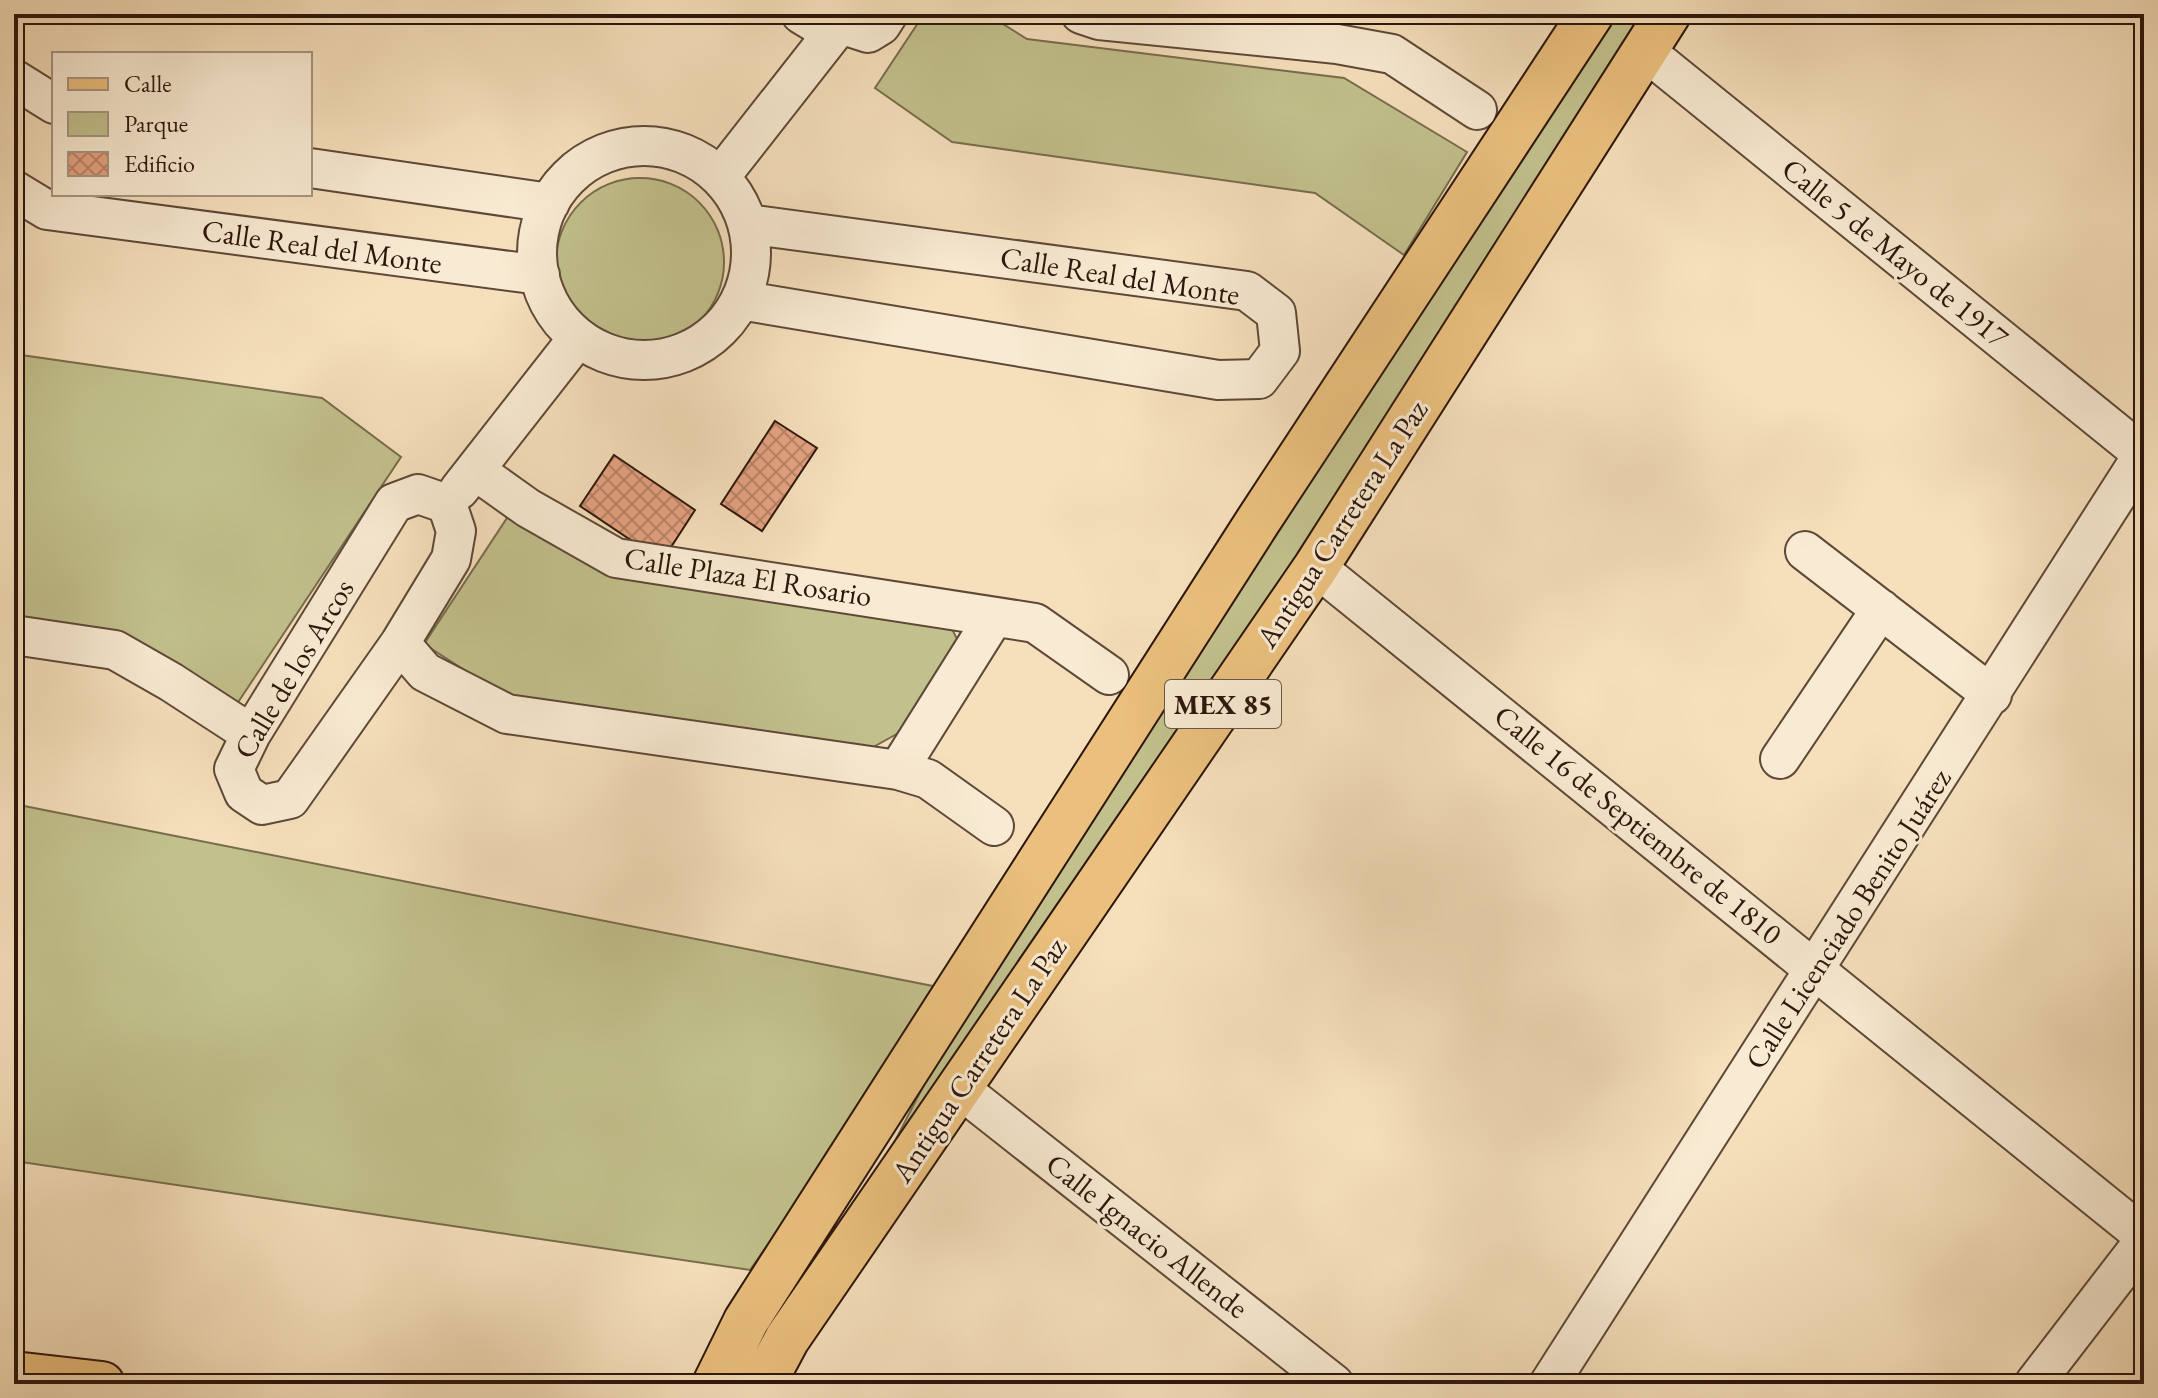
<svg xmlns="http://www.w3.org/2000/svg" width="2158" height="1398" viewBox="0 0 2158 1398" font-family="'EB Garamond',serif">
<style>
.green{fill:#c2c18d;stroke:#776c4c;stroke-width:2}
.building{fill:url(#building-cross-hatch);stroke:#2c160c;stroke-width:2}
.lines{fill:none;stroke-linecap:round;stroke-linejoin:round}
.minor-casing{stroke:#5e4838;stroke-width:42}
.primary-casing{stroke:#2c160c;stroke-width:48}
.minor{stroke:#f9ebd3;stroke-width:38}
.primary{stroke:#ebc07e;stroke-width:44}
.labels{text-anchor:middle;stroke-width:6;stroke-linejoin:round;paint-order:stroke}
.shield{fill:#f9ebd3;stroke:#6a5648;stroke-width:2}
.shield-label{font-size:28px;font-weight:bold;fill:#2c160c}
.street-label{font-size:30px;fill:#2c160c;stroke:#f9ebd3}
</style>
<defs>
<pattern id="building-cross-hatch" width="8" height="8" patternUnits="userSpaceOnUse" patternTransform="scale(2)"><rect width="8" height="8" fill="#e6a382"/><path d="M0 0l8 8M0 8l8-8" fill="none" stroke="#bb8469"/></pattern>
</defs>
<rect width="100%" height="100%" fill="#f6e0bc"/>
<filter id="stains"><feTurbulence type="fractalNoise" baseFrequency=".0025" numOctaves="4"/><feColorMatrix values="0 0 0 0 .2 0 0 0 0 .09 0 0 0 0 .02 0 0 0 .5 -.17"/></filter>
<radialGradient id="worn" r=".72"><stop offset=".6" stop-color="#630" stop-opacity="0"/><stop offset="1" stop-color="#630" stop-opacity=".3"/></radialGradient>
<!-- green -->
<path class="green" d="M924,14H987L1027,39L1344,78L1467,152L1404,255L1315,193L952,142L875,88Z
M1099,14H1353L1337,40Z
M1614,14H1641L1144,799L859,1211L930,1073L1115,781Z
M556 262a84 84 0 1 1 168 0a84 84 0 1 1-168 0Z
M14,354L322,398L401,457L221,728L90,652L14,642Z
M509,515L951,627L960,645L902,731L859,755L520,706L424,644Z
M14,804L948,989L750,1270L14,1161Z"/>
<!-- building -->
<path class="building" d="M775,421L817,448L762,531L721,504Z
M614,455L695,510L662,561L580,506Z"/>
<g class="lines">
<!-- minor casing -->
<g class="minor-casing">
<path id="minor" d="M801,14L832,33
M834,14L840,24L868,33L881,25L888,14
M1081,14L1099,20L1337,44L1392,54L1477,110
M1645,51L2144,455
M14,79L54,104
M537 253a107 107 0 1 1 214 0a107 107 0 1 1-214 0Z
M310,168L550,203
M720,177L840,24
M14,190L47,210L540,275
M740,300L1218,380L1259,379L1280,351L1276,313L1247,291L747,224
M476,471L528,508L616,558L1035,623L1109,675
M459,490L578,338
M418,494L447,504L456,531L451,559L400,643L290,799L262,805L244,793L234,769L251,734L394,503Z
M1805,551L1992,695
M1316,567L2144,1236
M14,635L115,650L171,682L251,734
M400,643L425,672L507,714L898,770L928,779L994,826
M1780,759L1881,609
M898,770L994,617
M960,1089L1334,1384
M1549,1384L2144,453
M2034,1384L2144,1241"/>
</g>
<!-- primary casing -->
<g class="primary-casing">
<path id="primary" d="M14,1374L102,1384
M715,1384L746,1321L1258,521L1591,14
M763,1384L787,1339L1316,567L1668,14"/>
</g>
<!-- minor -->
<use href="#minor" class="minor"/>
<!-- primary -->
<use href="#primary" class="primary"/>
</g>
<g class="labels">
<!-- shield labels -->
<rect class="shield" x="1165" y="680" width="116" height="48" rx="6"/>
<g class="shield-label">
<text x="1223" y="714">MEX 85</text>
</g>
<!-- street labels -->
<g class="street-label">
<text transform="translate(322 247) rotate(8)" y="10">Calle Real del Monte</text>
<text transform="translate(1895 253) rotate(39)" y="10">Calle 5 de Mayo de 1917</text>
<text transform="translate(1120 276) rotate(9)" y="10">Calle Real del Monte</text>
<text transform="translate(1342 524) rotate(-57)" y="10">Antigua Carretera La Paz</text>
<text transform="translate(748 577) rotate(9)" y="10">Calle Plaza El Rosario</text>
<text transform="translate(294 669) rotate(-59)" y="10">Calle de los Arcos</text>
<text transform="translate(1638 825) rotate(39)" y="10">Calle 16 de Septiembre de 1810</text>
<text transform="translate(1848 919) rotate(-57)" y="10">Calle Licenciado Benito Juárez</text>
<text transform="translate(979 1060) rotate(-56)" y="10">Antigua Carretera La Paz</text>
<text transform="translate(1147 1236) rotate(38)" y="10">Calle Ignacio Allende</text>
</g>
</g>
<!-- margin -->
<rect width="2158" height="1398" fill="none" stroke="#f6e0bc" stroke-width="48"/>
<rect x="16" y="16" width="2126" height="1366" fill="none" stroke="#2c160c" stroke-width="4"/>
<rect x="24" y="24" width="2110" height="1350" fill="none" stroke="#2c160c" stroke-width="2"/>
<!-- legend -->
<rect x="52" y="52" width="260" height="144" fill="#f9ebd3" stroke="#a79683" stroke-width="2"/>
<rect x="68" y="78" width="40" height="12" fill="#ebc07e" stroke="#a79683" stroke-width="2"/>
<text x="124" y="92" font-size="24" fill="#2c160c">Calle</text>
<rect x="68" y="112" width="40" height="24" fill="#c2c18d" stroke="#a79683" stroke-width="2"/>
<text x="124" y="132" font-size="24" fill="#2c160c">Parque</text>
<rect x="68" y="152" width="40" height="24" fill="url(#building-cross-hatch)" stroke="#a79683" stroke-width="2"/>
<text x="124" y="172" font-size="24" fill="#2c160c">Edificio</text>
<rect width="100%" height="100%" filter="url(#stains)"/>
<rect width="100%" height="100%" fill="url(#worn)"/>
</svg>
